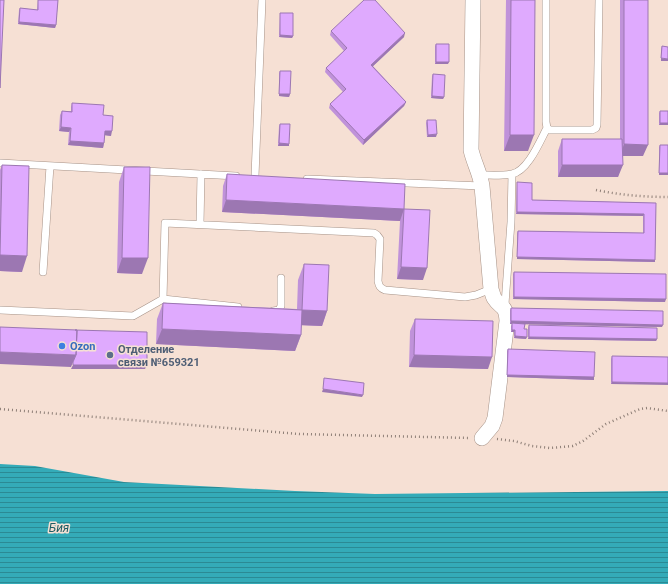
<svg xmlns="http://www.w3.org/2000/svg" width="668" height="584" viewBox="0 0 668 584" font-family="Roboto,sans-serif">
<style>
.water{fill:url(#water-rules)}
.lines{fill:none;stroke-linecap:round;stroke-linejoin:round}
.lane-casing{stroke:#a69287;stroke-width:8}
.street-casing{stroke:#a69287;stroke-width:16}
.path{stroke:#8e7f77;stroke-width:2.5;stroke-dasharray:1 3;stroke-linecap:butt}
.lane{stroke:#fff;stroke-width:7}
.street{stroke:#fff;stroke-width:15}
.wall{fill:#c092da}
.shaded-wall{fill:#9c77b2}
.building{fill:#dfaafe;stroke:#9c77b2}
.shop-dot{fill:#3f7fe0;stroke:#f6e0d4;stroke-width:1.5}
.service-dot{fill:#5c6f8a;stroke:#f6e0d4;stroke-width:1.5}
.labels{text-anchor:middle;stroke-width:3;stroke-linejoin:round;paint-order:stroke}
.shop-label{font-size:11px;font-weight:bold;fill:#366cbe;stroke:#f6e0d4;text-anchor:start}
.service-label{font-size:11px;font-weight:bold;fill:#4e5e75;stroke:#f6e0d4;text-anchor:start}
.water-label{font-size:12px;font-style:italic;fill:#1e5d64;stroke:#f6e0d4}
</style>
<defs>
<pattern id="water-rules" width="6" height="5" patternUnits="userSpaceOnUse"><rect width="6" height="5" fill="#34abb8"/><path d="M0 2.5h6" fill="none" stroke="#2b8a94"/></pattern>
</defs>
<rect width="100%" height="100%" fill="#f6e0d4"/>
<!-- water -->
<path class="water" d="M0,464L35,466L124,482L295,491L375,494L668,491V584H0Z"/>
<g class="lines">
<!-- lane casing -->
<g class="lane-casing">
<path id="lane" d="M546,0V122L547,128L550,130H592L596,128L597,125L599,0
M0,163L236,176
M480,175C490,175 502,176 512,174C528,171 540,141 547,128
M255,176L262,0
M307,179L482,186
M200,224L201,174
M43,272L50,166
M163,299L165,223L374,233L377,235L380,239L378,281C379,286 380,288 385,290L465,297L476,295L491,289
M505,304L511,222L512,174
M0,310L133,316L163,299L238,307
M273,311L279,310L281,306V278"/>
</g>
<!-- street casing -->
<g class="street-casing">
<path id="street" d="M473,0L471,150C474,163 480,173 482,186L491,289C492,292 493,296 494,298C501,309 506,304 507,321L495,418L492,426L482,438"/>
</g>
<!-- path -->
<path class="path" d="M596,190C620,195 644,197 668,197
M0,409L299,434L470,438
M497,439L514,441L532,446L550,448L573,446L583,441L606,424L640,409L647,408L668,411"/>
<!-- lane -->
<use href="#lane" class="lane"/>
<!-- street -->
<use href="#street" class="street"/>
</g>
<!-- wall -->
<path class="wall" d="M38,0H58L56,25L55,28L18,24L19,10L20,8L37,10Z
M506,0H535L528,151H504Z
M620,0H648L643,156H623L618,177H558V151L562,139H620Z
M280,13L293,36L292,38L279,37L280,15Z
M331,31L404,37L373,66L406,102L404,106L363,145L329,108L330,104L343,92L325,72L326,68L344,51L330,35Z
M436,44L448,64H435V46Z
M662,46L668,47L661,61V49Z
M280,71L290,94L289,97L279,96V73Z
M433,74L444,97L443,99L431,98L432,76Z
M72,103L103,115L111,136L105,135L104,143L103,148L68,145L69,132L59,131L60,115L62,111H71V107Z
M660,111H668V125H659V113Z
M427,120L436,137H427L426,123Z
M280,124L289,146H278L279,126Z
M660,145H668V175H659V147Z
M2,165L22,272L0,271V170Z
M124,167L142,274L117,273L119,182Z
M227,174L404,209L423,280L397,279L400,221L222,212L223,186Z
M517,182L532,200L656,203L655,260V262L517,259V233L518,231L643,233V216L516,214L517,184Z
M304,264L327,311L322,326L301,325V335L295,351L156,344L157,319L163,303L297,309L298,280Z
M514,272L665,302L513,299V274Z
M511,308L662,327L525,324L524,329L526,339L514,338V332H511V326L512,324H510V310Z
M415,319L488,369L409,367L410,331Z
M529,325L657,339L656,341L528,339V328Z
M508,349L594,377V380L507,377V351Z
M612,356L668,357L611,384V359Z"/>
<!-- shaded-wall -->
<path class="shaded-wall" d="M19,22L56,25L55,28L18,24Z
M405,33L404,37L370,69L371,65Z
M280,35L293,36L292,38L279,37Z
M661,58L668,59V61H661Z
M436,62H449L448,64H435Z
M279,94H290L289,97L279,96Z
M432,96L444,97L443,99L431,98Z
M406,102L404,106L363,145L364,140Z
M660,123H668V125H659Z
M61,127L71,128L69,132L59,131Z
M105,131H112L111,136L103,135Z
M437,134L436,137H427L428,135Z
M510,135H534L528,151H504Z
M70,141L104,143L103,148L68,145Z
M279,143L289,144V146H278Z
M624,144L648,145L643,156H620Z
M562,165H623L618,177H558Z
M659,173H668V175H659Z
M226,200L404,209L400,221L222,212Z
M517,212L644,214L643,216L516,214Z
M0,255L27,256L22,272L0,271Z
M517,257L655,260V262L517,259Z
M122,258H148L142,274L117,273Z
M401,267L427,268L423,280L397,279Z
M514,297L666,299L665,302L513,299Z
M302,310L327,311L322,326L296,325Z
M511,321L663,325L662,327L510,324Z
M162,329L301,335L295,351L156,344Z
M512,330H515L514,332H511Z
M515,336L527,337L526,339L514,338Z
M529,337L657,339L656,341L528,339Z
M0,352L76,355L71,367L0,364Z
M414,355L492,357L488,369L409,367Z
M73,365H147L145,369H71Z
M507,375L594,377V380L507,377Z
M612,382L668,383V385L611,384Z
M323,389L363,395L362,397L322,392Z"/>
<!-- building -->
<path class="building" d="M0,0H4L0,88Z
M38,0H58L56,25L19,22L20,8L38,10Z
M364,0H375L405,33L371,65L406,102L364,140L330,104L346,89L326,68L347,48L331,31Z
M511,0H535L534,135H510Z
M624,0H648V145L624,144Z
M280,13H293V36L280,35Z
M436,44H449V62H436Z
M662,46L668,47V59L661,58Z
M280,71H291L290,94H279Z
M433,74L445,75L444,97L432,96Z
M72,103L104,105L103,115L113,116L112,131H105L104,143L70,141L71,128L61,127L62,111L72,112Z
M660,111H668V123H660Z
M427,120H436L437,134L428,135Z
M280,124H290L289,144L279,143Z
M562,139H622L623,165H562Z
M660,145H668V173H659Z
M2,165L29,166L27,256L0,255Z
M124,167H150L148,258H122Z
M227,174L405,184L404,209L226,200Z
M517,182L532,183V200L656,203L655,260L517,257L518,231L644,233V214L517,212Z
M404,209L430,210L427,268L401,267Z
M304,264L329,265L327,311L302,310Z
M514,272L666,274V299L514,297Z
M163,303L302,310L301,335L162,329Z
M511,308L663,311V325L511,321Z
M415,319L493,321L492,357L414,355Z
M512,323L525,324L524,329H527V337L515,336V330H512Z
M529,325L657,328V339L529,337Z
M0,327L77,330L76,355L0,352Z
M75,330L147,332V365H73V362L76,355L77,330Z
M508,349L595,352L594,377L507,375Z
M612,356L668,357V383L612,382Z
M324,378L364,383L363,395L323,389Z"/>
<!-- markers -->
<circle class="shop-dot" cx="62" cy="346" r="4"/>
<circle class="service-dot" cx="110" cy="355" r="4"/>
<g class="labels">
<!-- shop labels -->
<g class="shop-label">
<text x="70" y="350">Ozon</text>
</g>
<!-- service labels -->
<g class="service-label">
<text x="118" y="353">Отделение<tspan x="118" dy="13">связи №659321</tspan></text>
</g>
<!-- water labels -->
<g class="water-label">
<text x="59" y="532">Бия</text>
</g>
</g>
</svg>
